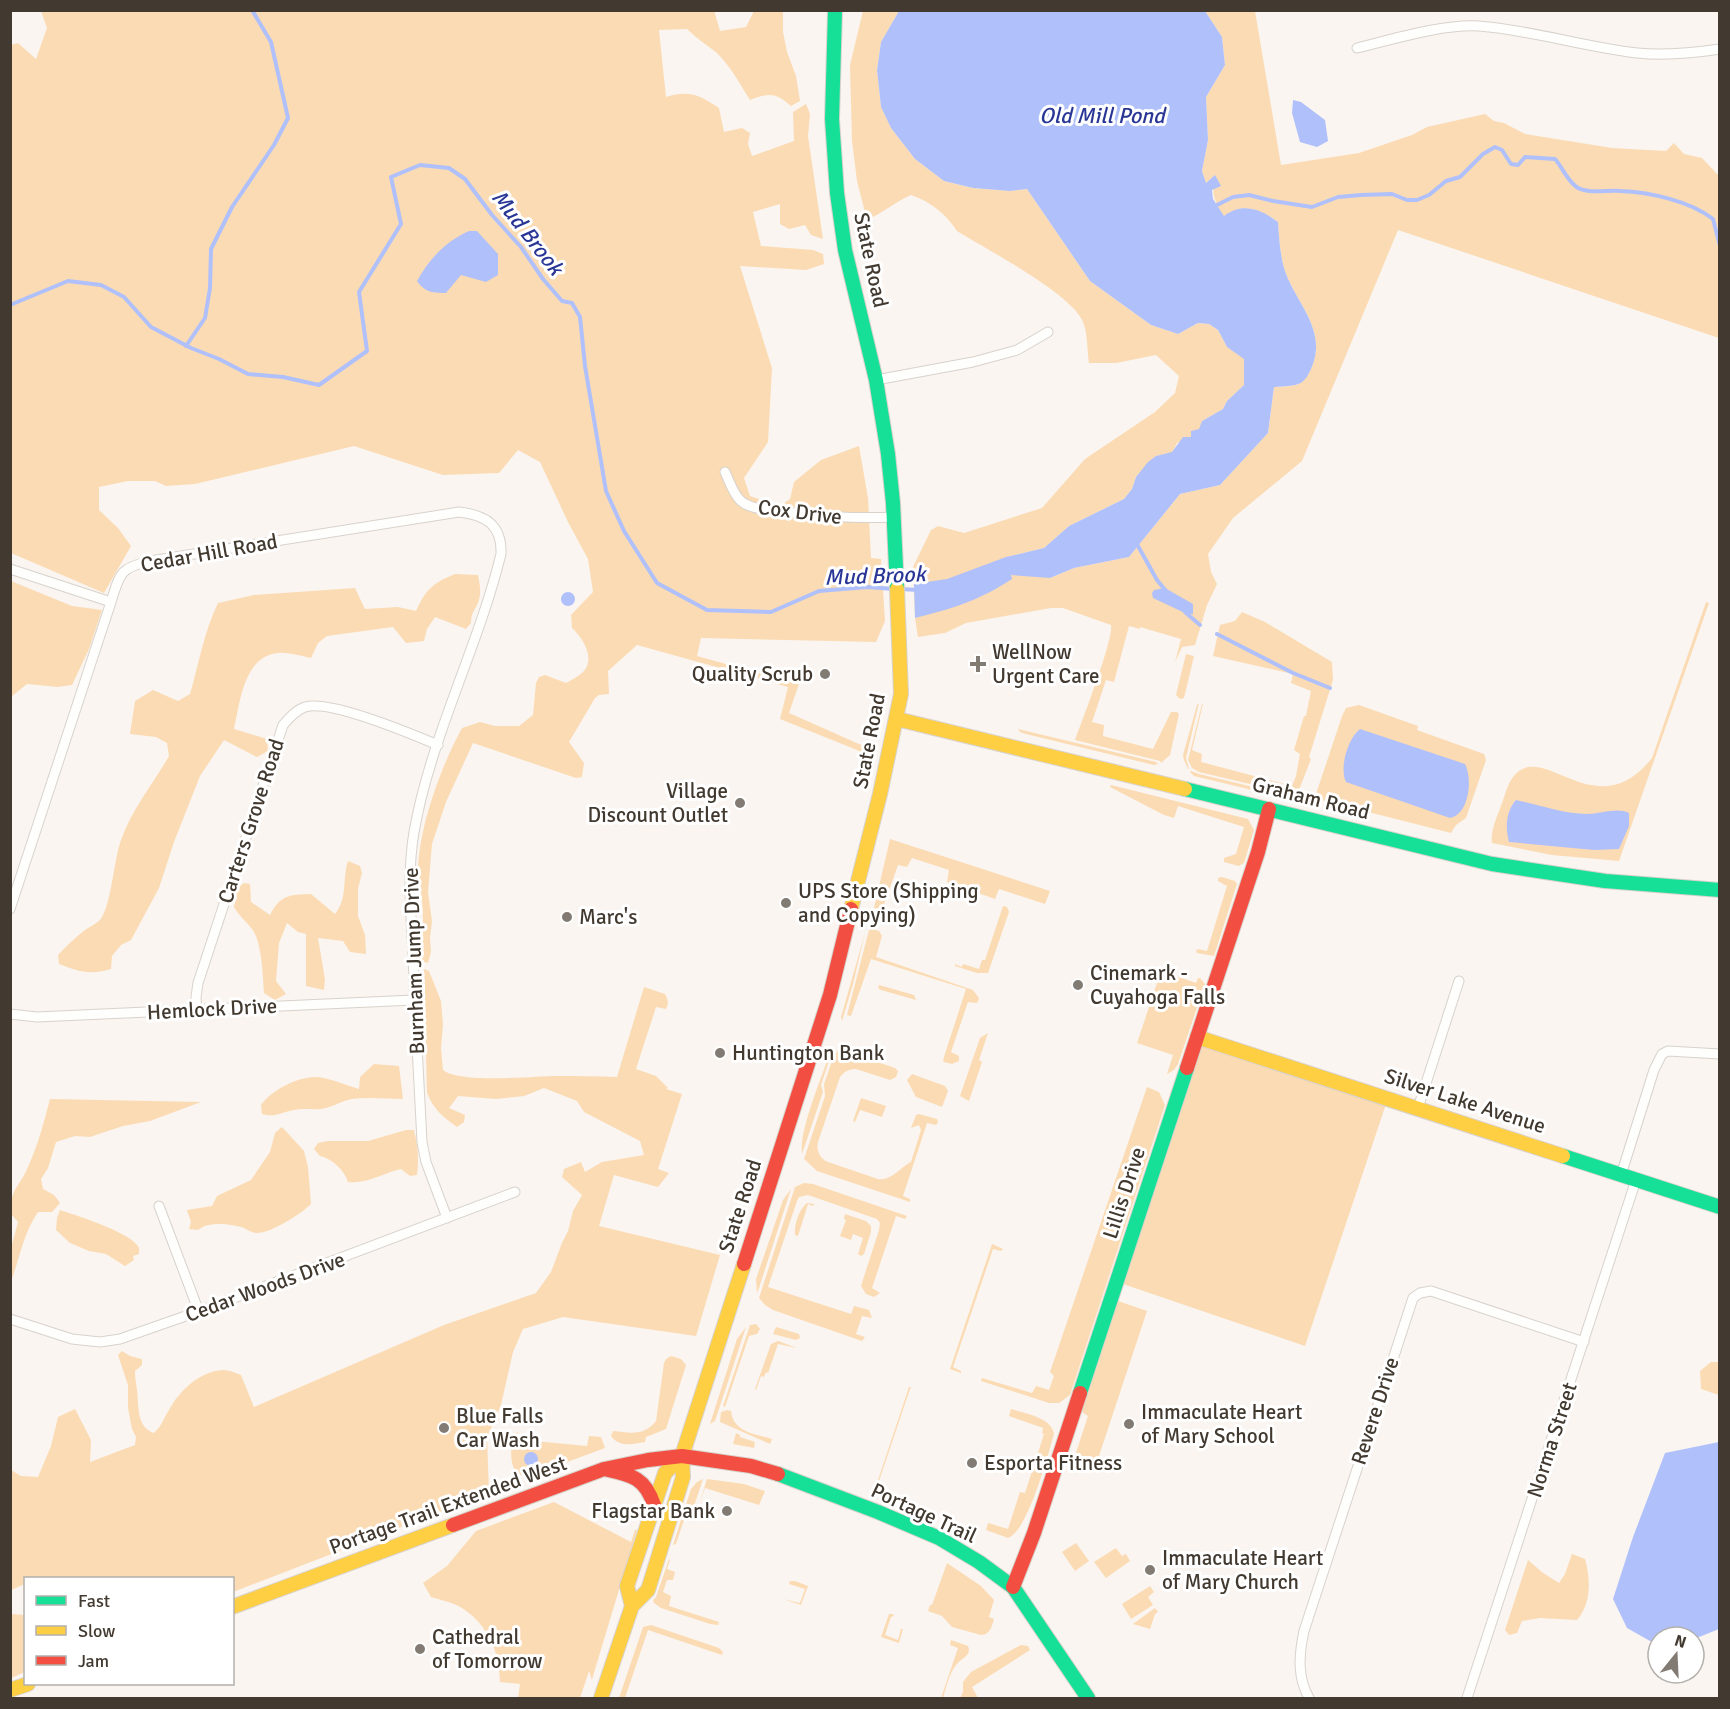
<svg xmlns="http://www.w3.org/2000/svg" width="1730" height="1709" viewBox="0 0 1730 1709" font-family="Signika,sans-serif">
<style>
.green{fill:#fbdbb4}
.water{fill:#b0c0fa}
.lines{fill:none;stroke-linecap:round;stroke-linejoin:round}
.stream{stroke:#b0c0fa;stroke-width:4}
.street-casing{stroke:#d8d2cb;stroke-width:11}
.fast-casing{stroke:#d8d2cb;stroke-width:16}
.slow-casing{stroke:#d8d2cb;stroke-width:16}
.jam-casing{stroke:#d8d2cb;stroke-width:16}
.street{stroke:#fefefd;stroke-width:9}
.fast{stroke:#16e098;stroke-width:14}
.slow{stroke:#ffcf43;stroke-width:14}
.jam{stroke:#f24e42;stroke-width:14}
.poi-dot{fill:#827b73;stroke:#fff;stroke-width:2}
.labels{text-anchor:middle;stroke-width:6;stroke-linejoin:round;paint-order:stroke}
.street-label{font-size:21px;fill:#423a30;stroke:#fff}
.poi-label{font-size:21px;fill:#423a30;stroke:#fff;text-anchor:start}
.water-label{font-size:22px;font-style:italic;fill:#293696;stroke:#fff}
</style>
<rect width="100%" height="100%" fill="#faf5f0"/>
<!-- green -->
<path class="green" d="M714,10L720,31L746,27L754,11H783V32L787,52L796,76L800,101L791,106C775,92 769,93 750,100C740,84 731,67 717,53C707,45 696,38 687,29L659,30L666,97C690,90 699,95 719,108L724,132L742,128L750,133L748,144L752,156L794,141L793,112L806,104L810,114L808,136L823,239L811,235L805,225L789,229L780,224V204L753,212L761,246L813,250L823,254L824,264L806,270L740,266L772,368L768,442L744,478L750,496L780,506L790,499L794,482L821,460L859,446L868,498L871,558L881,559L885,621L876,642L701,638L697,656L799,684L789,713L868,748L866,757L857,750L780,719L788,687L637,645L608,671L609,694L599,695L595,698L569,742L584,763L582,777L576,778L473,743L446,802L432,844L428,892L432,921L430,938L431,952L428,963L421,961C423,940 424,921 422,901C421,892 418,882 418,873C418,829 441,766 462,728L480,722L495,726H519L533,715L536,683L539,677L545,675L566,683C571,680 578,677 583,672C596,659 583,638 572,628L571,615L593,592L588,559L568,522L540,462L518,450L499,473L443,475L354,446L195,484L166,486L155,481H128L99,487V510L118,528L131,546L104,593L11,553V45L18,43L36,59L47,28L41,11Z
M863,11H899L881,42L877,70L881,107L891,128L915,159L944,181L973,188L1010,191L1027,189L1090,281L1151,325L1178,334L1198,323L1209,324L1218,330L1227,347L1244,358V385L1227,401L1223,409L1202,421L1200,429L1191,437L1177,443L1172,453L1156,456L1136,477L1132,489L1124,499L1069,526L1044,548L1007,557L1050,578L1074,568L1129,557L1180,494L1220,485L1268,433L1274,387C1298,386 1304,387 1313,364C1326,327 1294,301 1284,268C1280,253 1279,237 1278,222C1262,210 1241,201 1224,217C1214,200 1211,195 1215,175L1206,183L1202,171L1208,140L1206,97L1225,65L1222,37L1205,11H1255L1281,165L1359,153L1412,135L1427,127L1485,114L1494,121L1504,123L1525,134L1612,148L1666,151L1674,143L1684,154L1702,158L1719,176V338L1398,230L1302,461L1233,518L1208,554L1211,572L1217,584L1207,605L1195,645L1182,647L1175,662L1181,639L1140,627V629L1129,626L1114,682L1106,680L1092,722L1104,725L1103,736L1153,749L1171,712H1177L1179,714L1170,755L1161,763L1160,761L1075,740C1082,721 1114,638 1111,625L1063,608H1051L966,623L945,633L918,637L915,618L913,567L931,530L938,526L964,533L1042,508L1085,459L1155,412L1175,393L1179,376L1156,355L1116,363H1089C1087,351 1088,334 1083,322C1073,294 984,248 957,231C945,213 931,202 911,195C895,202 884,212 867,220L857,181L852,141L850,65Z
M455,574L478,575C480,585 482,595 477,605C473,613 471,614 471,623L466,629L435,617L427,629L424,641L406,643L393,627L327,636L318,643L311,658C301,656 288,652 278,653C244,656 240,702 234,729L267,739L268,751L257,757L224,740L200,776L174,842L159,888L131,940L121,945L112,956L111,969C89,975 80,972 59,964L58,955C66,946 75,938 85,930C89,927 96,924 100,920C111,907 114,859 121,840C132,809 153,784 169,756L167,743L156,737L130,734L135,701L153,690L178,701L190,694C199,663 204,632 218,603L254,595L355,588L365,609L398,607L416,611C426,589 433,583 455,574Z
M11,581L72,606L102,610L89,649L72,685L58,687L27,684L11,697Z
M1706,602L1709,603L1619,861L1552,855L1492,843C1490,830 1498,815 1502,803C1506,792 1509,778 1519,771C1550,749 1599,825 1652,758Z
M1242,612L1265,622L1332,662L1333,680L1309,757L1311,759L1297,795L1199,772L1192,768L1188,760L1202,704H1203L1192,750L1202,754L1201,762L1292,786L1296,776L1300,754L1294,750L1304,716H1306L1311,691L1291,683L1293,674L1213,656L1220,625L1235,621Z
M1186,654L1194,656L1184,698L1180,699L1176,695Z
M1199,703L1186,758L1189,769H1188L1184,760L1183,755L1197,705Z
M1359,705L1418,726L1417,730L1484,754L1486,760L1466,818L1456,825L1451,833L1317,799V791L1342,716L1346,708Z
M1018,729L1156,762L1158,764L1154,765L1026,734L1020,732Z
M1191,771L1199,774L1286,795L1285,798L1194,776L1190,772Z
M1111,785L1248,819L1254,830L1244,863L1239,866L1224,862V858L1236,854L1244,827L1178,806L1174,818L1164,815L1110,787Z
M890,839L1050,891L1045,904L999,889L995,899L947,882L949,870L912,858L907,867L898,865L882,910L874,908Z
M348,861L360,866L362,873L358,889V916L365,935L366,954L350,952L343,941L318,938L325,979L324,990L306,986V934L298,932L287,923L279,943L276,981L286,994L275,1000L264,993C263,977 262,942 252,929C246,921 239,916 234,907L237,888L244,883L250,884L251,902L270,915C281,894 290,895 311,894L335,914C348,898 342,880 348,861Z
M1222,877L1235,881L1237,884L1214,956L1197,953L1196,951L1198,949L1207,951L1227,886L1218,881V878Z
M1003,906L1007,907L1009,912L988,973H977L955,966V964L962,967L963,964L979,969L982,960H985Z
M872,929L879,931L882,936L876,957L973,990L979,998L977,1003L968,1002L951,1052L959,1056V1061L952,1064L944,1062L943,1060L966,989L871,959L851,1016L847,1015L869,930Z
M865,933L853,984L842,1021L841,1017Z
M424,969L429,971L441,1001L443,1025L441,1048L443,1070C460,1084 534,1076 557,1076C577,1076 597,1076 617,1077L644,987L665,994C668,1000 669,1003 666,1009L656,1007L636,1069L656,1076L668,1088L666,1089L682,1094L658,1169L669,1173L658,1187L614,1175L599,1226L720,1255L696,1336L563,1317L523,1329L513,1352L501,1405L487,1438L489,1493L233,1592L232,1578H26L25,1584L11,1590V1470L21,1476L38,1477L51,1446L58,1417L75,1409L91,1440L90,1462L135,1445L136,1437L132,1429L128,1408V1385L118,1355L122,1351L130,1356L142,1359V1365L135,1371C135,1378 136,1383 137,1390C139,1406 136,1427 154,1433C162,1426 163,1419 169,1410C179,1391 200,1371 223,1370C229,1370 236,1373 241,1375L254,1407L444,1325L536,1293L551,1272L562,1243L568,1231L573,1211L582,1195L562,1177L564,1169L581,1162L585,1172L602,1162L644,1155L640,1141L584,1112L577,1101L544,1088L524,1096L496,1099L458,1096L449,1108L465,1115L464,1122L457,1127C443,1117 434,1110 427,1093Z
M1161,971L1196,983L1198,978H1200L1205,984L1178,1064L1174,1070L1167,1074L1173,1055L1137,1043Z
M879,985L914,995L916,1000L881,990L878,988Z
M988,1033L979,1060L982,1062L969,1101L960,1096L980,1038Z
M1197,1037L1388,1098L1305,1346L1117,1282Z
M838,1050H842L895,1068L898,1071L896,1077L890,1080L856,1069C849,1069 845,1071 840,1077L818,1142C816,1150 820,1159 828,1162L878,1179C892,1181 899,1168 911,1162L921,1130L919,1125L911,1128L916,1115L919,1114L937,1119L938,1122L936,1125L927,1123L903,1196L910,1199V1202L817,1171L804,1159L825,1096L824,1084L833,1058Z
M828,1058H830L821,1085L823,1092L802,1154C799,1131 820,1082 828,1058Z
M374,1064L399,1066L403,1099C387,1099 369,1097 352,1099C341,1101 331,1108 321,1109C312,1110 303,1108 294,1110C282,1112 275,1118 262,1114L261,1105C271,1091 295,1078 314,1077C328,1077 345,1085 359,1089L360,1077Z
M912,1074L945,1086L948,1091L942,1107L916,1097L907,1080Z
M1147,1087L1159,1092L1165,1105L1070,1395L1059,1403H1049L981,1381L982,1378L1032,1393L1036,1386L1049,1390L1054,1376L1050,1372Z
M861,1098L886,1106L882,1117L860,1110L855,1122L853,1121Z
M50,1099L201,1102L150,1121L123,1126L90,1137L75,1136L56,1142L48,1168L41,1179L43,1189L54,1195L60,1203L52,1212H38C23,1234 20,1258 11,1281V1248L18,1222L11,1214C10,1188 19,1188 28,1167C38,1145 44,1122 50,1099Z
M282,1127L304,1151L308,1167L311,1204C301,1214 271,1233 257,1233C253,1233 247,1230 244,1228C231,1224 209,1221 198,1230L189,1229L191,1222L187,1210L212,1206L217,1196L251,1180L270,1152L275,1133Z
M406,1130H414C418,1146 419,1159 417,1175L410,1176L401,1169C384,1173 367,1184 348,1182C344,1170 333,1159 320,1156L314,1149L318,1143L328,1141H368Z
M804,1183L813,1184L907,1216L905,1219L896,1216L872,1288L880,1293L874,1297L866,1294L861,1286L879,1230L880,1223L877,1219L808,1195L799,1197L797,1201L768,1287L851,1314L854,1306L869,1310L872,1318L862,1316L856,1334L865,1337L862,1341L773,1310L765,1305L759,1298L795,1187Z
M791,1189L759,1288L757,1293L756,1279L783,1200Z
M807,1203L814,1204L813,1206L808,1204L798,1236L795,1235C794,1225 799,1209 807,1203Z
M60,1210C78,1216 126,1231 137,1245C140,1248 139,1249 139,1254L133,1256L134,1260L125,1266L106,1254L89,1251L70,1243L56,1230L57,1218Z
M845,1214L866,1221L871,1226V1232L864,1254L861,1256L858,1254L863,1238L853,1234L851,1240L840,1236L846,1220L844,1219Z
M992,1244L1003,1249L1001,1251L993,1249L953,1367L961,1371V1373L950,1369Z
M1118,1301L1147,1311L1097,1462H1073L1088,1416L1082,1412Z
M756,1324L760,1329L757,1334L749,1336L725,1407L723,1406L750,1325Z
M746,1327L715,1421L710,1424L737,1339Z
M776,1327L799,1334L800,1338L796,1340L773,1334Z
M778,1341L797,1348L778,1344L768,1373L766,1372L764,1377L761,1376L756,1390L755,1389L771,1344Z
M671,1356L681,1359L686,1365L666,1429L646,1437L645,1442C632,1444 620,1448 611,1436L613,1431C631,1433 644,1436 656,1421L664,1363L666,1359Z
M1711,1362H1719V1395L1701,1389L1700,1371Z
M909,1387H911L909,1392L879,1481L878,1480Z
M1011,1409C1026,1414 1051,1417 1054,1434C1048,1455 1028,1531 1008,1538L986,1530L988,1523L1008,1529L1020,1492L1025,1493L1044,1434L1042,1433L1043,1428L1009,1416Z
M727,1410L731,1411C733,1432 755,1434 772,1439L770,1444L720,1422L721,1412Z
M531,1431L534,1433V1441L587,1446L589,1436L601,1437L605,1448L532,1475C507,1481 511,1451 512,1435L518,1432L517,1441H529Z
M736,1433L740,1435V1437L755,1442L754,1448L733,1444Z
M703,1479L692,1512L688,1510L686,1514L676,1544L673,1545L691,1489L697,1482Z
M707,1479L744,1484L765,1491L759,1505L705,1488L700,1502Z
M554,1502L631,1542L635,1530H637L593,1676L592,1680L589,1671L580,1698H518L520,1684L500,1682C499,1651 489,1626 462,1608C454,1603 441,1600 431,1597L423,1583L447,1566L476,1531Z
M1076,1543L1089,1561L1075,1571L1062,1552Z
M1116,1548L1122,1556L1126,1554L1130,1561L1106,1578L1094,1562Z
M1572,1554L1585,1559C1591,1580 1591,1604 1577,1620L1540,1618L1522,1621L1517,1633L1509,1635L1505,1630L1528,1560L1543,1573L1559,1583L1565,1574Z
M669,1559L670,1560L667,1569L675,1572L673,1580H667L663,1592L671,1596L669,1606L719,1622L718,1625L710,1624L661,1608L654,1603L653,1600L656,1597Z
M947,1563L981,1586L994,1600L989,1617L994,1619C992,1626 990,1635 981,1635L952,1627L942,1616L928,1611L930,1605H932Z
M790,1581H795L808,1586L801,1605L783,1599L800,1603L805,1589L789,1584Z
M1150,1586L1154,1592L1148,1597L1153,1605L1131,1619L1122,1604Z
M1155,1608L1158,1612L1155,1614L1150,1629L1133,1624Z
M11,1614L26,1615L25,1672L11,1678Z
M889,1614H893L894,1616L891,1617L885,1635L898,1640L901,1629H903L899,1643L881,1637Z
M651,1625L719,1648L723,1652L722,1655L648,1630L625,1698H619L643,1627Z
M951,1640L968,1646C972,1656 962,1657 956,1665C949,1674 946,1688 943,1698H941L958,1648L950,1645Z
M1021,1645L1028,1646L1030,1650L972,1687L978,1698H960L963,1692V1682L971,1672Z"/>
<!-- water -->
<path class="water" d="M899,11H1205L1222,37L1225,65L1206,97L1208,140L1202,171L1206,183L1215,175L1221,186L1212,190L1213,199L1224,216C1242,202 1261,209 1278,222C1279,237 1280,253 1284,268C1294,301 1326,327 1313,364C1304,388 1298,385 1274,387L1268,433L1220,485L1180,494L1129,557L1074,568L1050,578L1011,575L1012,579C980,600 952,609 915,618L914,584L947,579L1006,557L1044,548L1069,526L1124,499L1132,489L1136,477L1148,462L1156,456L1172,452L1183,437H1191V431L1199,429L1202,421L1223,409L1227,401L1244,385V359L1227,347L1218,330L1209,324L1198,323L1178,334L1151,325L1090,281L1027,189L1010,191L973,188L944,181L915,159L891,128L881,107L877,70L881,42Z
M1293,100L1301,102L1325,120L1328,141L1317,147L1300,142L1292,113Z
M469,231H477L498,254V275L486,282L461,275L446,293C432,293 425,292 417,281C429,259 446,241 469,231Z
M1165,588L1193,604V614H1187L1153,598L1152,593L1154,590Z
M561 599a7 7 0 1 1 14 0a7 7 0 1 1-14 0Z
M1360,729L1465,764C1473,779 1469,815 1450,818L1346,782C1339,768 1348,738 1360,729Z
M1516,800C1539,805 1564,814 1587,814C1601,814 1617,807 1629,813V826L1619,849L1594,850L1509,842C1505,828 1506,811 1516,800Z
M1719,1442V1629L1694,1639V1637H1658V1642L1650,1641L1627,1628L1613,1599L1633,1537L1665,1453Z
M524 1459a7 7 0 1 1 14 0a7 7 0 1 1-14 0Z"/>
<g class="lines">
<!-- stream -->
<path class="stream" d="M1217,205L1233,197L1249,195L1273,201L1312,207L1338,197L1361,195L1392,194L1407,200H1417L1429,195L1446,181L1460,177L1483,154L1495,147L1502,150L1511,164L1518,165L1525,157L1555,159C1563,168 1567,181 1578,188C1590,194 1607,190 1620,191C1649,192 1690,201 1713,219L1720,246
M10,305L68,281L101,285L124,297L151,327L191,348L219,359L248,374L283,377L319,385L367,351L359,292L401,224L391,177L420,165L449,168L465,179L492,215L521,247L543,279L562,301L572,303L580,317L585,366L606,491L624,531L657,583L707,610L771,612L819,591L867,587L894,589
M186,346L205,318L210,288L211,249L232,207L274,145L288,118L271,42L252,10
M1138,546L1157,580L1166,591
M901,589L918,590
M1185,612L1200,625
M1217,634L1293,673L1330,688"/>
<!-- street casing -->
<g class="street-casing">
<path id="street" d="M1357,48C1394,39 1442,24 1479,26C1532,30 1584,47 1637,53C1665,56 1692,53 1720,49
M876,380L973,362L1017,350L1048,332
M725,472C730,482 733,494 741,501C750,509 765,509 777,511C819,516 851,519 894,517
M10,569L111,602
M10,909L111,602C120,574 119,568 150,561L459,512C486,515 502,525 501,554C478,648 431,736 414,832C407,873 411,914 413,955C415,1017 419,1080 422,1142L426,1162L447,1218
M197,1010L196,997L198,983L283,725C289,718 296,710 305,707C329,699 412,734 438,745
M10,1014L37,1017L414,1000
M1418,1108L1459,981
M1621,1175L1654,1070L1662,1054L1668,1051L1720,1054
M159,1206L199,1312
M10,1319L72,1339L100,1342L120,1339L197,1312L515,1192
M1309,1698C1297,1677 1299,1654 1304,1631L1413,1298L1420,1293L1431,1291L1584,1342
M1467,1698L1636,1180"/>
</g>
<!-- fast casing -->
<g class="fast-casing">
<path id="fast" d="M835,10L832,119L837,193L845,250L876,380L888,454L893,503L897,589
M1185,789L1492,864L1605,881L1720,890
M1563,1156L1720,1207
M1080,1393L1187,1068
M778,1474L878,1512L939,1538L979,1562L1013,1587L1088,1698"/>
</g>
<!-- slow casing -->
<g class="slow-casing">
<path id="slow" d="M897,719L1185,789
M851,909L880,794L901,694L897,589
M1197,1037L1563,1156
M632,1606L627,1586L665,1473L682,1456
M232,1607L453,1525
M10,1690L28,1684
M601,1698L632,1606L648,1590L683,1477L682,1456L744,1264"/>
</g>
<!-- jam casing -->
<g class="jam-casing">
<path id="jam" d="M1187,1068L1258,852L1269,809
M744,1264L830,995L851,909
M604,1469C631,1475 645,1477 654,1505
M453,1525L604,1469L648,1460L682,1456L751,1466L778,1474
M1013,1587L1034,1533L1080,1393"/>
</g>
<!-- street -->
<use href="#street" class="street"/>
<!-- fast -->
<use href="#fast" class="fast"/>
<!-- slow -->
<use href="#slow" class="slow"/>
<!-- jam -->
<use href="#jam" class="jam"/>
</g>
<!-- markers -->
<g class="poi-dot">
<path d="M975 655h6v6h6v6h-6v6h-6v-6h-6v-6h6z"/>
<circle cx="825" cy="674" r="6"/>
<circle cx="740" cy="803" r="6"/>
<circle cx="786" cy="903" r="6"/>
<circle cx="567" cy="917" r="6"/>
<circle cx="1078" cy="985" r="6"/>
<circle cx="720" cy="1053" r="6"/>
<circle cx="1129" cy="1424" r="6"/>
<circle cx="444" cy="1428" r="6"/>
<circle cx="972" cy="1463" r="6"/>
<circle cx="727" cy="1511" r="6"/>
<circle cx="1150" cy="1570" r="6"/>
<circle cx="420" cy="1649" r="6"/>
</g>
<g class="labels">
<!-- street labels -->
<g class="street-label">
<text transform="translate(871 260) rotate(78)" y="7">State Road</text>
<text transform="translate(800 512) rotate(7)" y="7">Cox Drive</text>
<text transform="translate(209 553) rotate(-10)" y="7">Cedar Hill Road</text>
<text transform="translate(869 741) rotate(-79)" y="7">State Road</text>
<text transform="translate(1311 798) rotate(14)" y="7">Graham Road</text>
<text transform="translate(251 821) rotate(-72)" y="7">Carters Grove Road</text>
<text transform="translate(414 961) rotate(-92)" y="7">Burnham Jump Drive</text>
<text transform="translate(212 1009) rotate(-3)" y="7">Hemlock Drive</text>
<text transform="translate(1465 1101) rotate(18)" y="7">Silver Lake Avenue</text>
<text transform="translate(1124 1193) rotate(-72)" y="7">Lillis Drive</text>
<text transform="translate(740 1206) rotate(-72)" y="7">State Road</text>
<text transform="translate(265 1287) rotate(-20)" y="7">Cedar Woods Drive</text>
<text transform="translate(1375 1411) rotate(-72)" y="7">Revere Drive</text>
<text transform="translate(1552 1440) rotate(-72)" y="7">Norma Street</text>
<text transform="translate(448 1505) rotate(-20)" y="7">Portage Trail Extended West</text>
<text transform="translate(924 1513) rotate(25)" y="7">Portage Trail</text>
</g>
<!-- poi labels -->
<g class="poi-label">
<text x="992" y="659">WellNow<tspan x="992" dy="24">Urgent Care</tspan></text>
<text x="813" y="681" text-anchor="end">Quality Scrub</text>
<text x="728" y="798" text-anchor="end">Village<tspan x="728" dy="24">Discount Outlet</tspan></text>
<text x="798" y="898">UPS Store (Shipping<tspan x="798" dy="24">and Copying)</tspan></text>
<text x="579" y="924">Marc's</text>
<text x="1090" y="980">Cinemark -<tspan x="1090" dy="24">Cuyahoga Falls</tspan></text>
<text x="732" y="1060">Huntington Bank</text>
<text x="1141" y="1419">Immaculate Heart<tspan x="1141" dy="24">of Mary School</tspan></text>
<text x="456" y="1423">Blue Falls<tspan x="456" dy="24">Car Wash</tspan></text>
<text x="984" y="1470">Esporta Fitness</text>
<text x="715" y="1518" text-anchor="end">Flagstar Bank</text>
<text x="1162" y="1565">Immaculate Heart<tspan x="1162" dy="24">of Mary Church</tspan></text>
<text x="432" y="1644">Cathedral<tspan x="432" dy="24">of Tomorrow</tspan></text>
</g>
<!-- water labels -->
<g class="water-label">
<text x="1102" y="123">Old Mill Pond</text>
<text transform="translate(528 232) rotate(52)" y="8">Mud Brook</text>
<text transform="translate(875 575) rotate(-2)" y="8">Mud Brook</text>
</g>
</g>
<!-- border -->
<rect width="1730" height="1709" fill="none" stroke="#423a30" stroke-width="24"/>
<!-- legend -->
<rect x="24" y="1577" width="210" height="108" fill="#ffffff" stroke="#b3b0ac" stroke-width="1.5"/>
<rect x="36" y="1596" width="30" height="9" fill="#16e098" stroke="#b3b0ac" stroke-width="1.5"/>
<text x="78" y="1607" font-size="18" fill="#423a30">Fast</text>
<rect x="36" y="1626" width="30" height="9" fill="#ffcf43" stroke="#b3b0ac" stroke-width="1.5"/>
<text x="78" y="1637" font-size="18" fill="#423a30">Slow</text>
<rect x="36" y="1656" width="30" height="9" fill="#f24e42" stroke="#b3b0ac" stroke-width="1.5"/>
<text x="78" y="1667" font-size="18" fill="#423a30">Jam</text>
<!-- north arrow -->
<g transform="translate(1676 1655) rotate(18)"><circle r="28" fill="#ffffff" stroke="#b3b0ac" stroke-width="1.5"/>
<path d="M0-4.5L10 22L0 15L-10 22Z" fill="#827b73"/>
<text y="-9" font-size="16" font-weight="bold" text-anchor="middle" fill="#423a30">N</text>
</g>
</svg>
